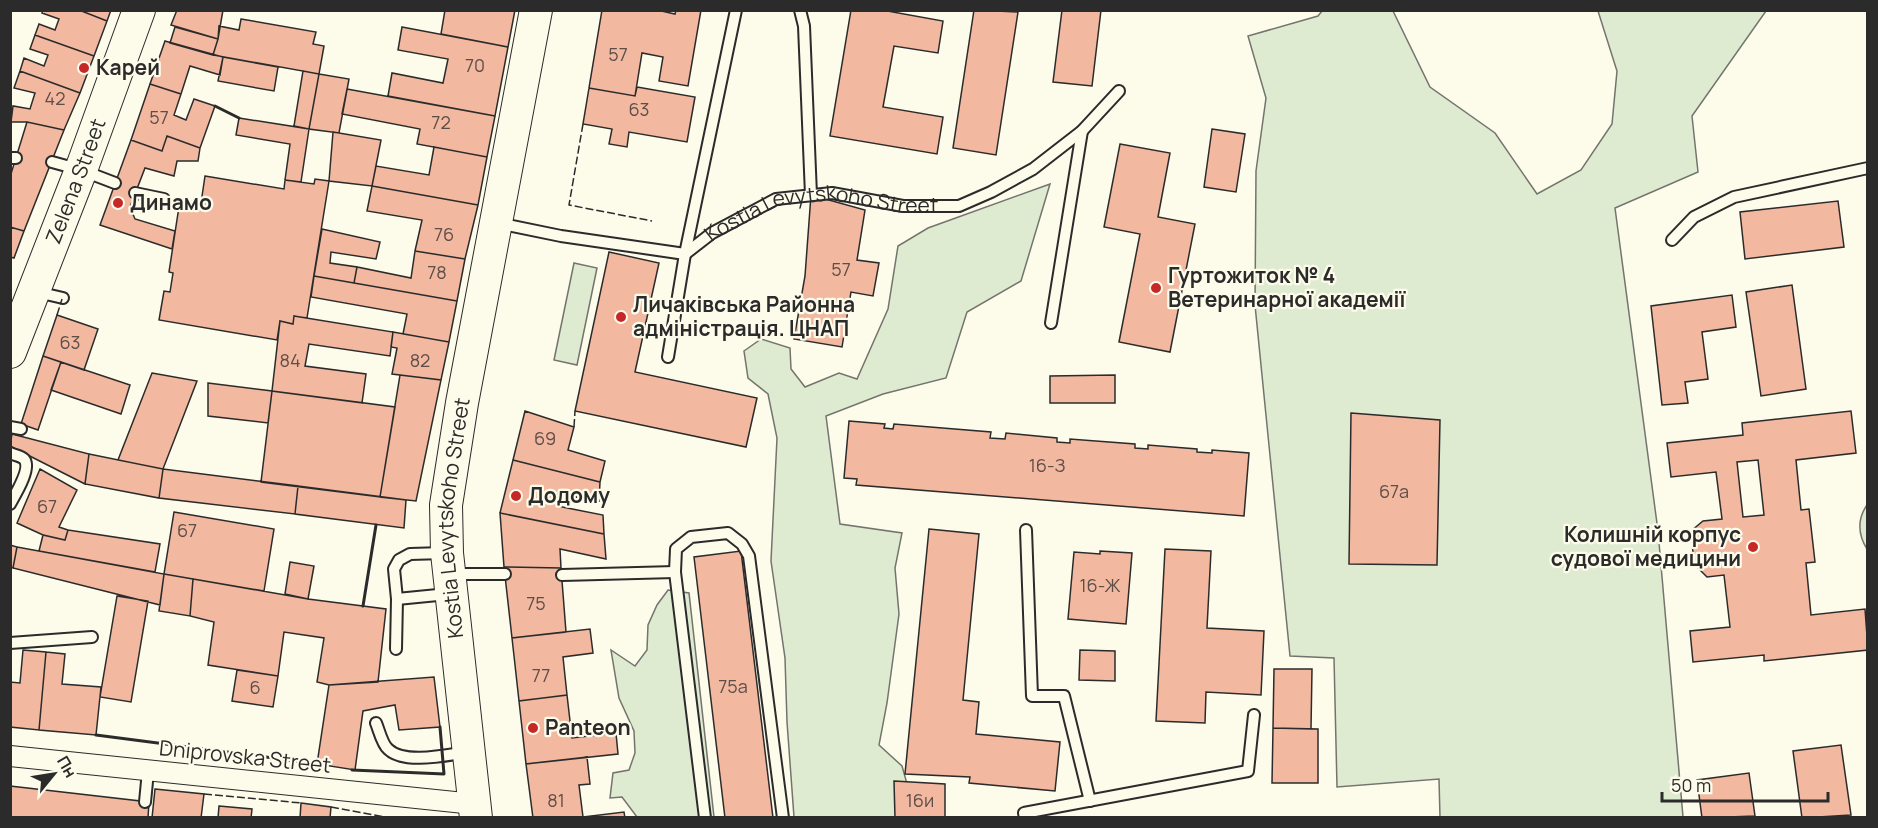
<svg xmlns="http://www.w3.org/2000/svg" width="1878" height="828" viewBox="0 0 1878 828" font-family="Manrope,sans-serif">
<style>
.green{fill:#deebd1;stroke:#74746e;stroke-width:1.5}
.building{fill:#f2b8a0;stroke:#2b2b2b;stroke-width:1.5;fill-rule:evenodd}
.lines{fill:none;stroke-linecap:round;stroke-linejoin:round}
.service-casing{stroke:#2b2b2b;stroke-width:14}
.minor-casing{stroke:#2b2b2b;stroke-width:22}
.primary-casing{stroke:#2b2b2b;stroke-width:34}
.service{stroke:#fdfbea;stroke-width:10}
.minor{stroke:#fdfbea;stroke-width:20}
.primary{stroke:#fdfbea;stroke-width:32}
.fence{stroke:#2b2b2b;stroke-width:1.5;stroke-dasharray:8 3;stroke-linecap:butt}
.wall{stroke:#2b2b2b;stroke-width:3}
.poi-dot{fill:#c62828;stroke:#fdfbea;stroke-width:2}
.labels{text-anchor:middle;stroke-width:4.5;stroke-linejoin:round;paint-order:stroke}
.number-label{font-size:18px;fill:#5d4e48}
.poi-label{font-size:21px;font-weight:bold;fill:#2b2b2b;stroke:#fdfbea;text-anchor:start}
.street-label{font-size:21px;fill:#2b2b2b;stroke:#fdfbea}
</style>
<rect width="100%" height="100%" fill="#fdfbea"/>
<!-- green -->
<path class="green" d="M1322,11H1393L1430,87L1495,133L1537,194L1581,170L1612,124L1617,71L1598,11H1766L1692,116L1698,172L1615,208L1658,531L1683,817H1440L1439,779L1337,787L1334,658L1290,656L1255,305L1256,171L1266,98L1248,36L1318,16Z
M1050,184L1021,281L967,312L946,378L883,394L826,416L840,524L902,533L895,568L899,614L887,703L879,745L902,766L909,791L913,817H794L787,722L785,658L771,561L777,438L768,394L748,378L744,351L761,339L790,348L791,369L805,387L839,373L857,379L888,309L898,246L928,228Z
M574,263L597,268L577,365L554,360Z
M1867,505V549C1858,535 1857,519 1867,505Z
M668,590L689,593L714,817H637L622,797L610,798L613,773L629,770L635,753L634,731L619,698L611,650L635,666L647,650L648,625L657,605Z"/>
<!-- building -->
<path class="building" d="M43,10H79L107,21L94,56L35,35L39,24L55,30L59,19L42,13Z
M79,10H111L107,21Z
M223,10L218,39L171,25L177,10Z
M445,10H515L508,47L441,34Z
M602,10H657L675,14L676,10H701L688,86L659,81L663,57L642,53L635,96L589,88Z
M851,10H882L943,21L938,53L894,46L883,107L943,117L937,154L830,136Z
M974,10L1018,12L996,155L953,148Z
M1062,10H1101L1092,86L1053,82Z
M241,19L316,32L313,44L324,46L319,74L213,55L218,39L219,26L239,30Z
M175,27L218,39L213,55L170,43Z
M402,27L508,47L495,116L388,96L392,73L443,83L448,59L398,50Z
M35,35L94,56L80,93L20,71L24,58L44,66L48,55L30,49Z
M165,41L223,57L220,75L190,66L181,94L150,84Z
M223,57L278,67L274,91L218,81Z
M20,71L80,93L64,130L27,122H11L13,106L30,109L35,93L14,88Z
M303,71L319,74L309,129L294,126Z
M319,74L349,79L339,133L309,129Z
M150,84L181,94L174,115L186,120L194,99L215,106L200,148L167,136L162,151L131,140Z
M637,87L695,97L687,142L629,132L627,147L609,144L612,129L583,124L589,88L635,96Z
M347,89L495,116L487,157L417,144L420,129L342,114Z
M239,118L309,129L301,182L285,180L290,144L236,135Z
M27,122L64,130L24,231L10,227V177Z
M1212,129L1245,134L1236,192L1204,187Z
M333,132L381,140L372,186L329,181Z
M167,136L200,148L198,161H177L174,176L145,168L130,207L135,219L175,231L172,249L100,225L131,140L162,151Z
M1120,144L1170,153L1158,217L1195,224L1170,352L1119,342L1140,234L1104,227Z
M434,147L487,157L478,205L372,186L376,166L429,175Z
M205,176L284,189L285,180L314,184L315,179L329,181L307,318L294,316L293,324L280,321L277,340L159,320L164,291L170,292L173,273L169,272L180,200L201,203Z
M372,186L478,205L465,259L415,251L422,220L367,211Z
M811,195L865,210L857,260L879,263L873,296L851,292L842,347L794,339L805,276Z
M1838,201L1844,247L1745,259L1740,212Z
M10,227L24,231L14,258L10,257Z
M322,229L380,242L376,259L331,252L330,263L357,267L354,283L314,276Z
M415,251L465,259L457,301L354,283L357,267L411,278Z
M609,252L659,263L635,372L757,398L746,447L575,411Z
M314,276L457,301L449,342L403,334L407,314L311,297Z
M1792,285L1806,389L1761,396L1746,292Z
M1732,295L1736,327L1702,332L1708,379L1685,382L1688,403L1662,405L1651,306Z
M57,315L98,329L84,370L43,356Z
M294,316L393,332L390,356L309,344L305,366L366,374L362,403L272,391L280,321L293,324Z
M393,332L449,342L441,380L392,374L397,348L391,347Z
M43,356L61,362L38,430L21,424Z
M61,362L130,385L121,414L51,390Z
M152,373L197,381L163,469L118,460Z
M400,375L441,380L416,501L380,497Z
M1115,375V403H1050V376Z
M208,383L272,391L268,423L208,416Z
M272,391L395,407L380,497L261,482Z
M525,411L574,427L568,450L605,461L600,482L513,460Z
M1851,411L1856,453L1796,460L1801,510L1809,509L1815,562L1806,563L1811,615L1865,609L1868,650L1764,661V655L1693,662L1690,631L1730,627L1724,575L1707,577L1694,564L1691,531L1703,521L1722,519L1716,472L1671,477L1667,443L1743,435L1742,423ZM1758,460L1764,515L1743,517L1737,462Z
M1351,413L1440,420L1437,565L1349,564Z
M849,421L885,424L884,428L893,429L894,424L991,432L990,438L1005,439L1006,433L1057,438V442L1070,443V439L1135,444V448L1148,449V445L1197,449V452L1212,453V450L1249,453L1244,516L856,485L857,479L844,478Z
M12,434L89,454L85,484L10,446Z
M89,454L163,469L159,498L85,484Z
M513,460L600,482L599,501L558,494L557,506L603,515L604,534L500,513Z
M40,469L77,490L59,527L68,530L65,540L43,535L17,523Z
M163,469L298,486L295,514L159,498Z
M298,486L406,500L404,528L295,514Z
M174,512L274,529L264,591L164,574Z
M500,513L604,534L606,559L560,549L561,568L504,567Z
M929,529L979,534L963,700L979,702L976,734L1060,742L1055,791L969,783L970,777L905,774Z
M68,530L160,544L155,572L39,551L43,535L65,540Z
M10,545L17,547L13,568L10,567Z
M17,547L164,574L160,605L13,568Z
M1165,549L1211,551L1207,628L1264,631L1261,695L1206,692L1205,723L1156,721Z
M741,551L773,818H725L694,557Z
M1100,551L1132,553L1126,624L1068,619L1074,552L1100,554Z
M290,562L314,566L308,599L285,594Z
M504,567L561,568L566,632L512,638Z
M164,574L193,579L190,616L159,611Z
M193,579L308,599L386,609L378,682L329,685L317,682L324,638L284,632L278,676L208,665L214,622L190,616Z
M117,596L148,601L131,702L100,697Z
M590,629L593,653L563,657L567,695L519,701L512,638Z
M23,650L46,652L39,730L10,727V682L20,683Z
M1080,650L1115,651V681L1079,680Z
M46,652L65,654L62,684L101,687L96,735L39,730Z
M1274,669H1312L1311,729L1273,728Z
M237,670L278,676L273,707L232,701Z
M434,677L440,727L399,730L395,705L363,711L355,770L317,764L329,685Z
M567,695L572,738L616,733L618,754L526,764L519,701Z
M1273,728L1318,729V783H1272Z
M1841,745L1851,815L1802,818L1793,751Z
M587,757L590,784L579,785L583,817L533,818L526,764Z
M1749,773L1755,816L1702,818L1697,780Z
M894,781L945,784V818H895Z
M10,786L149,802L148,818H10Z
M155,789L204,794L201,818H152Z
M301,803L331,807L330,818H300Z
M219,806L252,809L251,818H218Z
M624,812L625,818H576L583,817Z"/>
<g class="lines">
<!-- service casing -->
<g class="service-casing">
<g id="service">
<path d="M800,10L804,26L811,195"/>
<path d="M10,158H16"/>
<path d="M52,162L81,170L115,183"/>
<path d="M135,193L164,199"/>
<path id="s1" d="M498,223L561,236L685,254L712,233L776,199L832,193L903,206H959L991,192L1033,169L1082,131L1119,91"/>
<path d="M1672,240L1694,217L1734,197L1868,168"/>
<path d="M37,292L63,298"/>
<path d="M1051,323L1082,131"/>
<path d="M668,357L685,254L736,10"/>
<path d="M10,427L21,429"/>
<path d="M10,453C14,455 21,456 24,459C32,468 15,495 10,504"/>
<path d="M1026,530L1032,696H1064L1090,801"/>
<path d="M451,574H505"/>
<path d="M562,575L675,572"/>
<path d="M397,599L448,594"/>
<path d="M10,643L92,637"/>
<path d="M396,649L397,599L394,569L399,560L410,554L444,553"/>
<path d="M376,723C379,730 382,744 388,749C404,765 447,755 468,752"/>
<path d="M145,802L148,771"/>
<path d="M705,818L675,572L676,549L691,537L728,533L742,544L749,556L783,818"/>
<path d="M1025,818L1024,813L1248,771L1254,715"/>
</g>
</g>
<!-- minor casing -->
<g class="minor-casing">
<path id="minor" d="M10,756L474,804"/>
</g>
<!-- primary casing -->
<g class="primary-casing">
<g id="primary">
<path id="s2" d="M10,352L81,170L139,10"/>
<path id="s3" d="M476,818L447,553L446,505L462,403L536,10"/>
</g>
</g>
<!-- service -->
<use href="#service" class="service"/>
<!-- minor -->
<use href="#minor" class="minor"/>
<!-- primary -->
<use href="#primary" class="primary"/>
<!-- fence -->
<path class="fence" d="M583,124L569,205L652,221
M57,315L62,299
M574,427L575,411
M204,794L301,803
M331,807L390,818"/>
<!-- wall -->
<path class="wall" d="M215,106L239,118
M363,606L376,525
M96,735L320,764
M352,770L444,774L440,727"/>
</g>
<!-- markers -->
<g class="poi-dot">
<circle cx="84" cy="68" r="6"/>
<circle cx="118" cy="203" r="6"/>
<circle cx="1156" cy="288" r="6"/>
<circle cx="621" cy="317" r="6"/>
<circle cx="516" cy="496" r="6"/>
<circle cx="1753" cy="547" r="6"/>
<circle cx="533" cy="728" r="6"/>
</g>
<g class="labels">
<!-- number labels -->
<g class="number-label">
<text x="618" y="61">57</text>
<text x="475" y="72">70</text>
<text x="55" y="105">42</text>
<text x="639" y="116">63</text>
<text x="159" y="124">57</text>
<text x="441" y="129">72</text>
<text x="444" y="241">76</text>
<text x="841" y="276">57</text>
<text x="437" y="279">78</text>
<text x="70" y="349">63</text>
<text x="290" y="367">84</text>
<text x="420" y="367">82</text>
<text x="545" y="445">69</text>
<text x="1047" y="472">16-З</text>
<text x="1394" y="498">67а</text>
<text x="47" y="513">67</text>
<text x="187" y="537">67</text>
<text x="1100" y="592">16-Ж</text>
<text x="536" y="610">75</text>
<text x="541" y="682">77</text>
<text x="733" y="693">75а</text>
<text x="255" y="694">6</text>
<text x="556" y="807">81</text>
<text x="920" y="807">16и</text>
</g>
<!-- poi labels -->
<g class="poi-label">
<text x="96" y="75">Карей</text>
<text x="130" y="210">Динамо</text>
<text x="1168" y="283">Гуртожиток № 4<tspan x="1168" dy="24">Ветеринарної академії</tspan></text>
<text x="633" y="312">Личаківська Районна<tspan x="633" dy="24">адміністрація. ЦНАП</tspan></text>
<text x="528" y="503">Додому</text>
<text x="1741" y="542" text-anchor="end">Колишній корпус<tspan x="1741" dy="24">судової медицини</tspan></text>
<text x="545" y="735">Panteon</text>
</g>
<!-- street labels -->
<g class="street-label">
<text dy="7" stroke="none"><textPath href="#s2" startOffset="183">Zelena Street</textPath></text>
<text dy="7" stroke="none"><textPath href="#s1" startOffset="339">Kostia Levytskoho Street</textPath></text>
<text dy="7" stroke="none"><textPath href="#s3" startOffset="302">Kostia Levytskoho Street</textPath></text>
<text transform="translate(245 757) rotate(6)" y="7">Dniprovska Street</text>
</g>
</g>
<!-- border -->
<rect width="1878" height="828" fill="none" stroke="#2b2b2b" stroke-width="24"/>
<!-- north arrow -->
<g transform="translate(54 774) rotate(60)" stroke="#fdfbea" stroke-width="4.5" paint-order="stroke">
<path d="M0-4.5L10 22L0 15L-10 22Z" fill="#2b2b2b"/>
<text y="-9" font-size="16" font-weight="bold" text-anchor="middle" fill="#2b2b2b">Пн</text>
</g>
<!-- scale -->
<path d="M1662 792v9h166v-9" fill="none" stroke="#2b2b2b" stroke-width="3"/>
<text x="1671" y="792" font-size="18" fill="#2b2b2b" stroke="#fdfbea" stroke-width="4.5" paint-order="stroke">50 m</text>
</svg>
